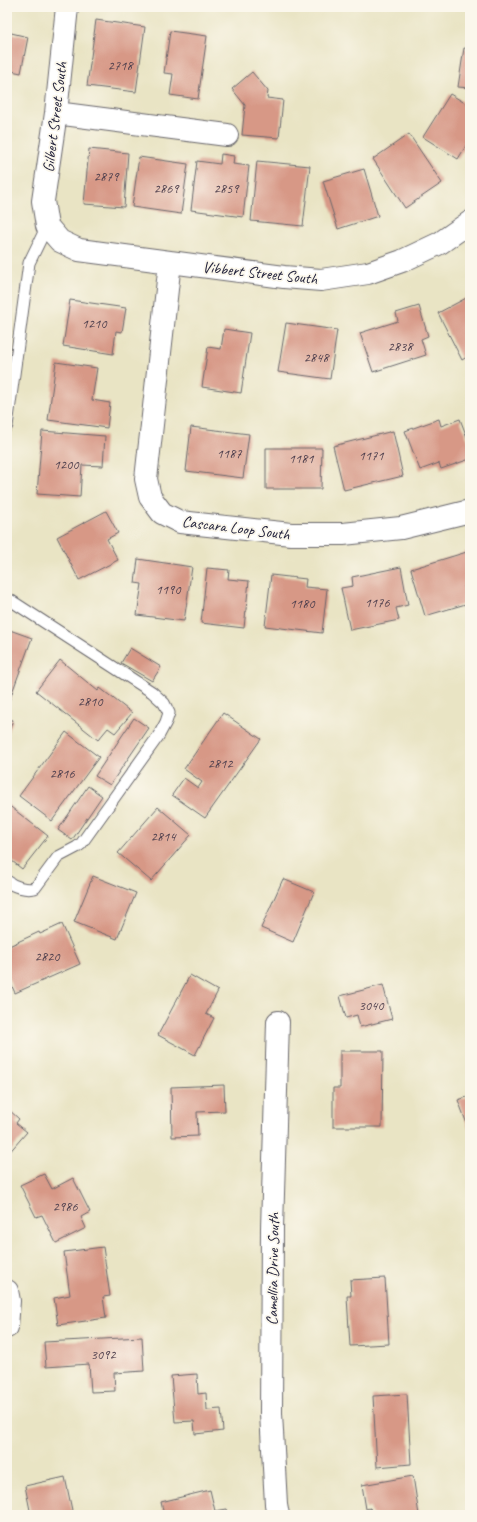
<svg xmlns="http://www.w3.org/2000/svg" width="477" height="1522" viewBox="0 0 477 1522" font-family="Caveat,sans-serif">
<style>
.building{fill:#d79886}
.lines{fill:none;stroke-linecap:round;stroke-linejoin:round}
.service-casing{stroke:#68666b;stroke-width:13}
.minor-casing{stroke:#68666b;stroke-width:24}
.service{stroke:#fff;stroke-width:11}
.minor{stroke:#fff;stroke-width:22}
.labels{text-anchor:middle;stroke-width:3.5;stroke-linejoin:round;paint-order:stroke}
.number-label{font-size:14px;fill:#4f404e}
.street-label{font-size:16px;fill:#22223b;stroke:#fbf7ec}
</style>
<rect width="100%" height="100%" fill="#fbf7ec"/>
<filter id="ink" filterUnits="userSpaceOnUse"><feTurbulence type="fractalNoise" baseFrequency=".025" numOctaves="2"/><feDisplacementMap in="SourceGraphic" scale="8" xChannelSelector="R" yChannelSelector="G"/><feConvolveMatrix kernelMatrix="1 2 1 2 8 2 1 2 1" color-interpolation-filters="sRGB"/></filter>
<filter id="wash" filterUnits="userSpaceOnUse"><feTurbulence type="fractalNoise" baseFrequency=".012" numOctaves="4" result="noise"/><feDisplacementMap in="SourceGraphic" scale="16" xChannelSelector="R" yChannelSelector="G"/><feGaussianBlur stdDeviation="0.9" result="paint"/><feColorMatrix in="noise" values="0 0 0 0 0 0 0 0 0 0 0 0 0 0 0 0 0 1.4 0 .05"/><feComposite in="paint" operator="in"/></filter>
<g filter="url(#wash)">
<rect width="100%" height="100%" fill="#e9e4c4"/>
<g id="blocks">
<!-- building -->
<path class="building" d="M96,20L145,27L136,92L87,86Z
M170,31L207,36L198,99L170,95L173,74L164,73Z
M7,32L28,37L21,73L7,70Z
M464,48L470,49V88L458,87Z
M252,72L268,91L267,98L283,100L279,138L242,135L245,105L232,89Z
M450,94L470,106V139L458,159L423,137Z
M409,134L442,183L405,208L373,159Z
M89,149L128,153L124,207L84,204Z
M221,154L234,156L233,164L249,166L243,217L191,210L197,161L220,164Z
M139,157L188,164L181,214L132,207Z
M257,161L310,166L303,226L251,221Z
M364,169L378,216L338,229L323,181Z
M470,296V355L462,360L438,313Z
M70,300L126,308L122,332L116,331L113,354L63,346Z
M419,306L428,336L421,339L426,355L373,372L360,333L398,321L396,313Z
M286,323L337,330L330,379L278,372Z
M224,329L250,333L241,393L202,387L208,347L221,349Z
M56,362L97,368L92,400L110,403L107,428L48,420Z
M439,419L441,426L460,419L470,445V459L441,469L439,463L420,470L405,431Z
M191,427L249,434L243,478L186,471Z
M42,431L105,436L103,466L82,465L80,497L37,494Z
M393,431L403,476L344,490L333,446Z
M266,448H322L321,489H266Z
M106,511L118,533L107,539L118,560L79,580L57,537Z
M470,551V584L464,586L469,603L425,616L411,569Z
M138,559L192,567L184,621L137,615L142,584L135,583Z
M401,567L408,605L396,608L399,620L350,630L341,588L353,586L352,577Z
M207,568L229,570L228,579L249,581L244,628L201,623Z
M271,575L306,579L305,587L327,589L322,633L265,626Z
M7,629L32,638L9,701L7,700Z
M130,648L161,667L152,681L121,663Z
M60,660L98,691L100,688L132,713L115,733L108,728L98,740L36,691Z
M223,713L261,739L205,818L172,795L184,778L198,788L202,782L184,769Z
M7,718L13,720L7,736Z
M134,718L149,728L110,785L95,776Z
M66,732L99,757L52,821L19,796Z
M88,786L102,796L72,840L58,830Z
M7,804L48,836L22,869L7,857Z
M158,807L191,835L151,881L118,853Z
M93,876L136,893L117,939L74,922Z
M283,879L314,892L293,942L261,928Z
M62,924L80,964L15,993L7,975V947L39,932L40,934Z
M190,975L218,991L206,1014L214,1018L195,1055L158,1035Z
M383,985L392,1019L360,1027L357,1015L346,1018L340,996Z
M340,1051H383L382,1127H333V1088H340Z
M224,1085L225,1111L197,1112L198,1136L172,1137L171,1087Z
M470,1096V1132L458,1100Z
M7,1108L19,1119L16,1123L27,1132L7,1155Z
M44,1174L52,1189L73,1178L90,1212L81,1217L86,1228L56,1243L42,1215L36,1217L20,1185Z
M103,1247L110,1296L103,1297L106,1318L58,1325L54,1298L70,1295L64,1252Z
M385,1278L389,1344L350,1346L347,1296H351L350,1280Z
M142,1337L144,1371L114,1373L115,1391L91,1392L89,1364L46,1367L44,1342Z
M197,1374L198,1394L206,1393L207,1410L221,1409L223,1431L195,1434L194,1421L175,1422L171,1376Z
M407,1394L411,1464L377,1467L373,1396Z
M413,1476L419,1515H372L370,1508L366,1509L362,1485Z
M65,1477L73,1515H31L25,1486Z
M210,1490L215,1511L227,1509L229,1515H164L161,1502Z"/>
</g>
</g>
<g filter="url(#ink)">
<use href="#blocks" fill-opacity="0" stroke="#68666b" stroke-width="1"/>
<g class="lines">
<!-- service casing -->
<g class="service-casing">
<path id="service" d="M7,426L29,263L47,226
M7,598L152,692L164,703L169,713L166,722L159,735L81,844L77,847L58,857L35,888C26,890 14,887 7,881"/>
</g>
<!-- minor casing -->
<g class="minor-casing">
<path id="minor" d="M67,7L56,113L43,201L47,226L60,241L79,250L284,277L321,280L368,273L402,261L440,243L470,222
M56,113L227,135
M170,262L146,479L150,497L162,513L180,522L291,534H343L401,528L470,511
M7,1291L9,1301L7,1327
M278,1515L276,1504L271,1413L272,1228L278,1022"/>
</g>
<!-- service -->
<use href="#service" class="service"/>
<!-- minor -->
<use href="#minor" class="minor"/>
</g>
</g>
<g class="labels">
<!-- number labels -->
<g class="number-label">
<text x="120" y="70">2718</text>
<text x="106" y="181">2879</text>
<text x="166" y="193">2869</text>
<text x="226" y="193">2859</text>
<text x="94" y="328">1210</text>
<text x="400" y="351">2838</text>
<text x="316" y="362">2848</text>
<text x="229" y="458">1187</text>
<text x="371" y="460">1171</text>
<text x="301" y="463">1181</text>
<text x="66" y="469">1200</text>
<text x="168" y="594">1190</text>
<text x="377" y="607">1176</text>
<text x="302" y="608">1180</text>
<text x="90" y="706">2810</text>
<text x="220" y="768">2812</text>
<text x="62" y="778">2816</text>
<text x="163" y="841">2814</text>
<text x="47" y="961">2820</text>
<text x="371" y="1010">3040</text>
<text x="65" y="1211">2986</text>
<text x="103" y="1359">3092</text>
</g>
<!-- street labels -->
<g class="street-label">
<text transform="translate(54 117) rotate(-83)" y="6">Gilbert Street South</text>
<text transform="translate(260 272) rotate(6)" y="6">Vibbert Street South</text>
<text transform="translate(236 527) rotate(7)" y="6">Cascara Loop South</text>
<text transform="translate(272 1269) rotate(-89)" y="6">Camellia Drive South</text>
</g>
</g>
<!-- margin -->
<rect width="477" height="1522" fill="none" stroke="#fbf7ec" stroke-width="24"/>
</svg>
